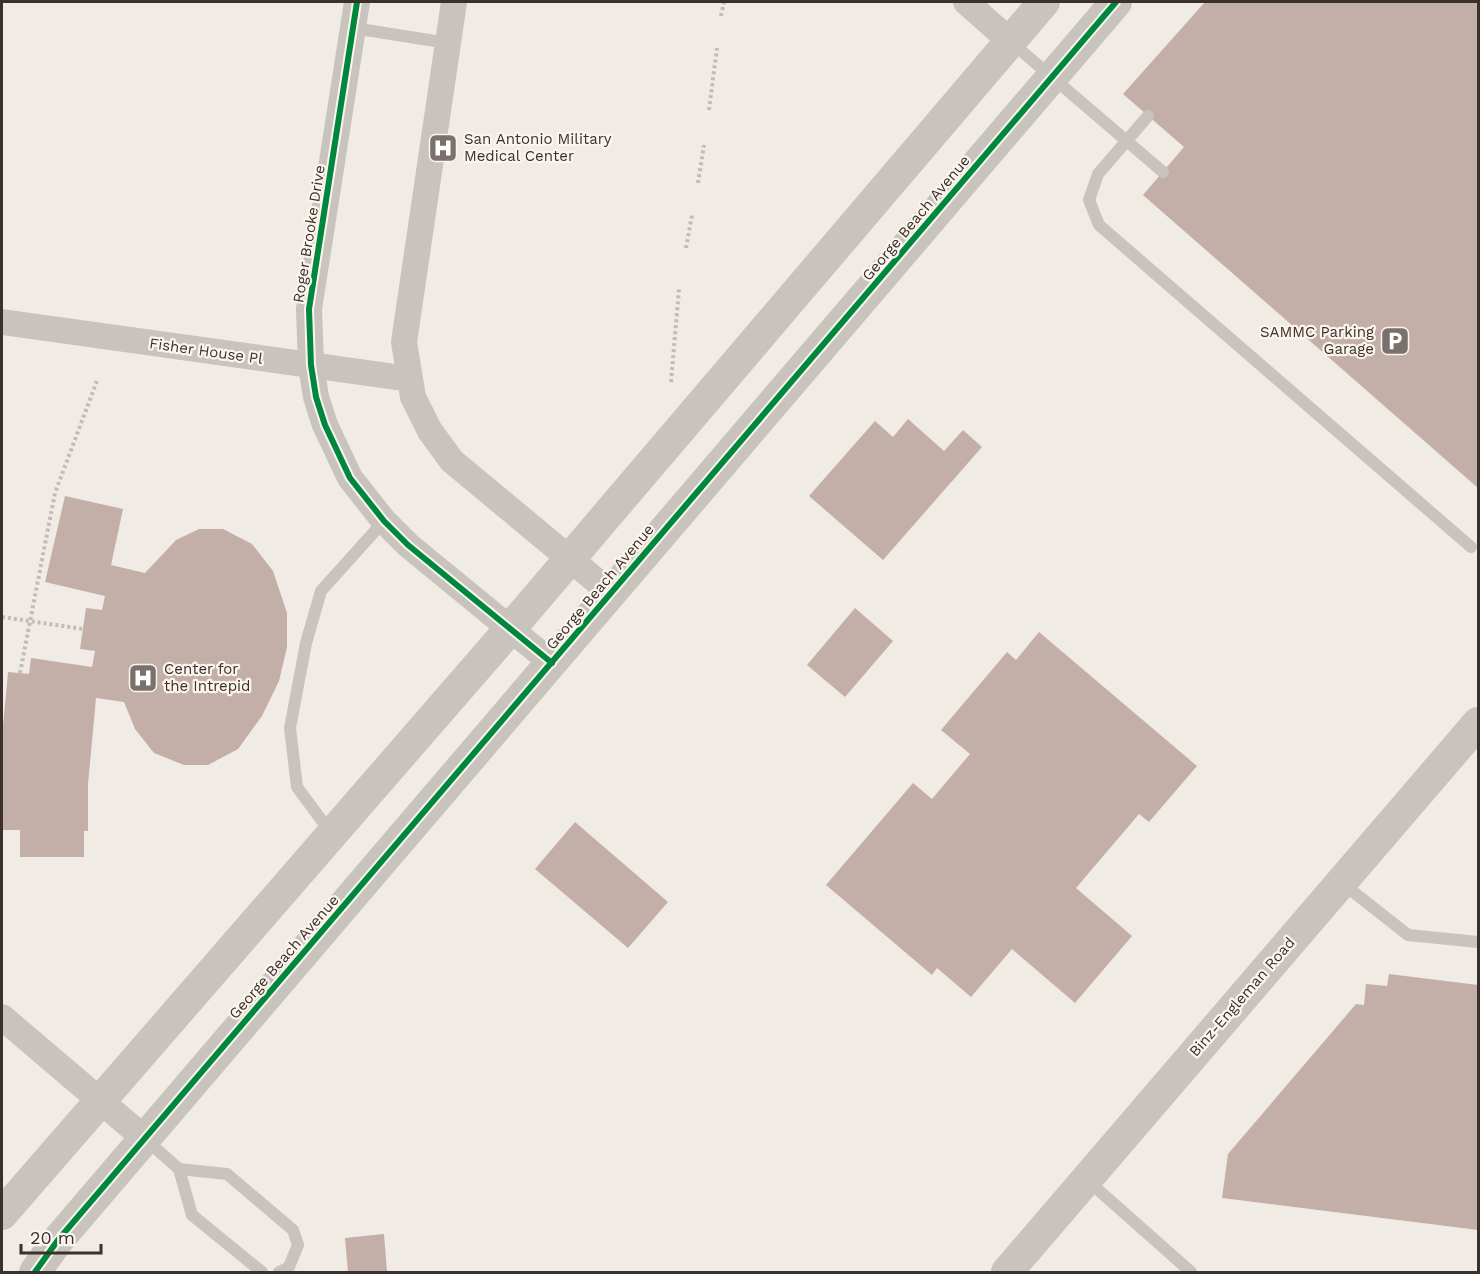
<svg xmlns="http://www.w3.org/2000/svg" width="1480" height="1274" viewBox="0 0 1480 1274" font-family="'Work Sans',sans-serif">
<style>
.building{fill:#c3afa7}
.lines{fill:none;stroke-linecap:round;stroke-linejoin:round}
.path{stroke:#c2bbb6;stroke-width:4;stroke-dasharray:3 3;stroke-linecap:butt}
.service{stroke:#c9c3be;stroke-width:12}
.minor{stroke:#c9c3be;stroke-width:26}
.tertiary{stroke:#c9c3be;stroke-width:32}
.cycleway-casing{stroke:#fbf5ee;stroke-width:10}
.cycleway{stroke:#00873e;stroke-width:6}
.labels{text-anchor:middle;stroke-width:4.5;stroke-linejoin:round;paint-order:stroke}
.poi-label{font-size:15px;fill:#3b302b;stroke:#fbf5ee;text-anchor:start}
.street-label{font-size:15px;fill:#3b302b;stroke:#fbf5ee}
</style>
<rect width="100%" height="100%" fill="#f0ebe5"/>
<!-- building -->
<path class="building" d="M1205,2H1478V488L1143,195L1184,147L1123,94Z
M908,419L944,451L963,430L982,447L883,560L809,496L875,421L893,437Z
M65,496L123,509L111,565L145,573L176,540L199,529H223L252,544L273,571L287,613V647L279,681L262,716L238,749L208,765H184L154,753L135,729L124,702L96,698L88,784V831H84V857H20V830H2V737L8,672L29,674L31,658L92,667L95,651L80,649L86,608L102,610L105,596L45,582Z
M855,608L893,641L845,697L807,665Z
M1039,632L1197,766L1149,822L1139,814L1076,888L1132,936L1075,1003L1012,949L971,997L937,968L932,975L826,885L913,783L932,799L970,754L941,730L1007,652L1016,660Z
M575,822L668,902L628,948L535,869Z
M1389,974L1478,985V1230L1222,1198L1228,1154L1356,1004L1364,1005L1366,984L1387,986Z
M384,1234L387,1272H348L345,1238Z"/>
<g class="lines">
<!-- path -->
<path class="path" d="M721,16L724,2
M709,110L717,48
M698,183L704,145
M686,248L692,215
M671,382L679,289
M2,617L83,629
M20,673L55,493L98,378"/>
<!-- service -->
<path class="service" d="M353,28L448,43
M1011,42L1163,172
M1148,116L1098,174L1089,200L1099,225L1471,547
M331,833L297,787L290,728L306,643L321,591L384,521
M1342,883L1408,935L1478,942
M145,1139L179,1169L192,1215L262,1272
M179,1169L227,1174L293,1230L298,1245L289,1267L279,1272
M1087,1180L1191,1272"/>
<!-- minor -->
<path class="minor" d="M357,2L309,309L311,365L316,397L325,425L350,478L384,521L408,545L552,663
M454,2L404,342L413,397L430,431L452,461L611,593
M966,2L1010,41
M2,322L410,379
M2,1017L144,1138"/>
<!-- tertiary -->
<path class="tertiary" d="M2,1214L510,629L1044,2
M35,1272L58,1240L1116,2
M1007,1272L1478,723"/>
<!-- cycleway casing -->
<g class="cycleway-casing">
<path id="cycleway" d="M357,2L309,309L311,365L316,397L325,425L350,478L384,521L408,545L552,663
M35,1272L58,1240L1116,2"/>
</g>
<!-- cycleway -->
<use href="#cycleway" class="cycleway"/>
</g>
<!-- icons -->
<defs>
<g id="hospital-square" transform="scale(1.5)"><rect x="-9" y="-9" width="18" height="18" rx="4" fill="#7a716c" stroke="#fbf5ee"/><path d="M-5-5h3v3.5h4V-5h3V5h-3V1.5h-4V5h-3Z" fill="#fff"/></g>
<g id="parking-square" transform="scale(1.5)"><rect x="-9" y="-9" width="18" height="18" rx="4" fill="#7a716c" stroke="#fbf5ee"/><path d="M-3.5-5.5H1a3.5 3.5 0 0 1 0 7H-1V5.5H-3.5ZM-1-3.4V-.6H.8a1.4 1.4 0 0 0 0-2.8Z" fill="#fff"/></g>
</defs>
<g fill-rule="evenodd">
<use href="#hospital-square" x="443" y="148"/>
<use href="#parking-square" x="1395" y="341"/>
<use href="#hospital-square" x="143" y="678"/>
</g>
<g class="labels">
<!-- poi labels -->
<g class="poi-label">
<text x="464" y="144">San Antonio Military<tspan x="464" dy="17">Medical Center</tspan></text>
<text x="1374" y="337" text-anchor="end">SAMMC Parking<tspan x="1374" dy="17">Garage</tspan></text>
<text x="164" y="674">Center for<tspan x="164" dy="17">the Intrepid</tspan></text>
</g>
<!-- street labels -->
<g class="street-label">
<text transform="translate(916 218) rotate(-50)" y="5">George Beach Avenue</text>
<text transform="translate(309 234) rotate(-81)" y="5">Roger Brooke Drive</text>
<text transform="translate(206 351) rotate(8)" y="5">Fisher House Pl</text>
<text transform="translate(600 587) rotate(-50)" y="5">George Beach Avenue</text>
<text transform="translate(284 957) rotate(-49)" y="5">George Beach Avenue</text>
<text transform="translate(1242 997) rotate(-49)" y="5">Binz-Engleman Road</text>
</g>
</g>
<!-- border -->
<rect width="1480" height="1274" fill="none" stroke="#3b302b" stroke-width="6"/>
<!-- scale -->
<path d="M21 1244v9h80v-9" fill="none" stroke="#3b302b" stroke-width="3"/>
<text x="30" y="1244" font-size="18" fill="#3b302b" stroke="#fbf5ee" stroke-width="4.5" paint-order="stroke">20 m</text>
</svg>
